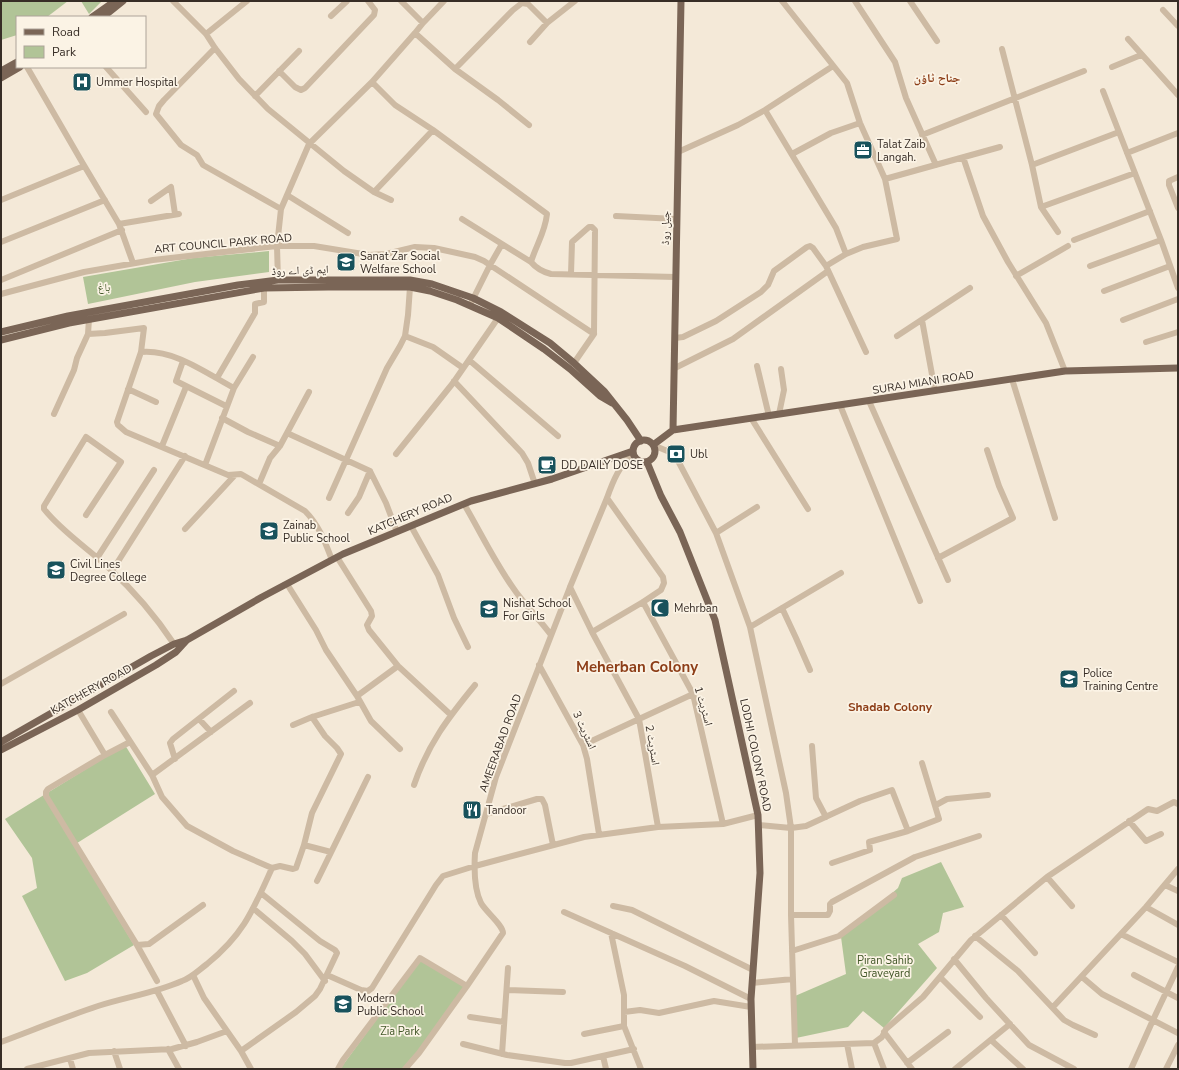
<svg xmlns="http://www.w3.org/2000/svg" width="1179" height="1070" viewBox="0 0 1179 1070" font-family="'Nunito Sans','Noto Naskh Arabic',sans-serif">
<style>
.green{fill:#b1c497}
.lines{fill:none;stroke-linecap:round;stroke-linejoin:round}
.minor{stroke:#cdbaa3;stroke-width:6}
.major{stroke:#7a6556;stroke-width:7}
.labels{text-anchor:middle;stroke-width:3.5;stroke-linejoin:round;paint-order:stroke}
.poi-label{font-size:11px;fill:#372d26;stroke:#fbf3e5;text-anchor:start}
.street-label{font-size:11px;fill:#372d26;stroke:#fbf3e5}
.park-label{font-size:11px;fill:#425728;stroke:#fbf3e5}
.neighbourhood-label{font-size:12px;font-weight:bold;fill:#8d3e18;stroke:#fbf3e5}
.district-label{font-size:15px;font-weight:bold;fill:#8d3e18;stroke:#fbf3e5}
</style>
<rect width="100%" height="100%" fill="#f4e9d8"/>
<!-- green -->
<path class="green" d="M1,1H68L47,17H17V35L1,40Z
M81,1H102L89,14Z
M269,251V272L195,282L88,304L83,277L193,258Z
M125,745L155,794L74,845L134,945L87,973L65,981L22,896L37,888L32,858L5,819Z
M941,862L964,907L943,913L939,932L918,944L937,968L884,1028L863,1011L848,1027L796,1038L795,996L846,974L841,937L898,888L902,878Z
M420,960L465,987L416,1054L403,1069H340Z"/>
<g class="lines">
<!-- minor -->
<path class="minor" d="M173,1L206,34L215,48L239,79L268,109L344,171L374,192L391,200
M401,1L423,23
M782,1L847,83L860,123L885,179L897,239L863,247L846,254L826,266
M855,1L895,62L906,98L936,165
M910,1L937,41
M1163,10L1178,26
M331,16L347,1
M415,33L455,69L498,100L529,125
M206,34L247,1
M1128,39L1178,95
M530,42L547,23L575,1
M215,48L164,100L159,106L156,114L181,145L197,155L203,165L281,209
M1002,49L1032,165L1041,207L1058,232
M27,67L82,162L119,224L133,263
M106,67L146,112
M1112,67L1141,55
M455,69L513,10L522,3L528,4L547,23
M279,71L295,87L301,90L305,88L374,15L375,10L368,1
M372,82L395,105L433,130L547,214C545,233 536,245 531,262C536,268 543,272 551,274L676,277
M1103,91L1161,240L1178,288
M255,96L299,51
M765,110L836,228L846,254
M922,135L1084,71
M678,152L738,125L765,110L833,66
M1127,153L1178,133
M792,154L831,133L860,123
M963,157L983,216L1008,262L1046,323L1065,371
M1032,165L1119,132
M1178,177L1169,181V185L1178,208
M885,179L1000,147
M374,192L433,130
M287,195L348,233
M1,200L84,166
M151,201L171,187L175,214
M1041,207L1135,173
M616,216L676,219
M462,219L531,262
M119,224L179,214
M1074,240L1150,211
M1,242L105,200
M1090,266L1161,240
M571,274L572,242L589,227H592L595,230L594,334L574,363
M1016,276L1068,246
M1,280L122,230
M278,280L277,246L281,209L309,144L372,82L415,33L423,23L444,1
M1104,291L1170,266
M1,294L84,272L153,260L277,246H314L369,255L386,254L415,247L434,248L475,257L484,261L594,334
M470,305L490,265L502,244
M922,320L935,391
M1123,320L1178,299
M88,334L105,333L144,328L141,352L117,422L118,425L126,432L228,475L241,474L305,511C319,525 325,542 332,560
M405,336L433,347L463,368
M897,336L970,288
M675,338L683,337L716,321L761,292L768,285L774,271L807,247L810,246L813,248L826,266L866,352
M1146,342L1178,332
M141,352C174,349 206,373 234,388
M469,360L558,436
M183,361L176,381L226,406
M757,366L769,416
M675,368L733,339L828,271
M217,378L255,313V304L264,302V288
M1012,379L1055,518
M454,381L522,453L528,463L535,484
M128,389L156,402
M869,401L948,580
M840,405L920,601
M54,414L74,370L77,358L88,334L89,319
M779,414L784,390L781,369
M222,418L248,432L280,446
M751,418L808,509
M287,433L370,471L386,503L397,532
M653,445L672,453L676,457L716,533L750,627L786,793L791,828V915L795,1045
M162,446L186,387
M396,454L453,383L498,318
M205,465L234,388L253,357
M259,484L270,458L280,446L309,392
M329,498L387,368L400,346L405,336L408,315L410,287
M464,504C481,533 496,565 516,592C527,607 540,620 551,635
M348,513L359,497L370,471
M86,515L121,462L86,437L44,506V509C62,532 89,549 110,569C134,591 156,617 174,644
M411,526L438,575L454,618L468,647
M185,529L235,475
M716,533L757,507
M337,557L371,611L372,616L367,625L369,630L398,666L451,715
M97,558L154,470
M938,558L1013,518L999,486L987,450
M112,571L185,456
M287,584L316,630L326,650L357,696L371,721L400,749
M570,587L592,632L639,719L658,827
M643,602L693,694L723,824
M782,608L796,638L810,670
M750,627L841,573
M592,632L643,602L661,590L664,583L663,577L607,498
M539,665L583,745L587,759L599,834
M1,684L124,614
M357,696L398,666
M78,710L105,755
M111,712L152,775L162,797L187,826L233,851L272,868L280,866L293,869L296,868L304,845L312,813L341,754L337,748L325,736L312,717
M199,719L211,732
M293,725L312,717L359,702
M130,742L105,755L48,789L46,792V796L137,945L157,981
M583,745L693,694
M812,746L816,798L826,817
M175,759L170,743L173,739L234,691
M152,775L250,703
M414,785C428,744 448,718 475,685
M936,805L947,799L988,795
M486,814L537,799H542L545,805L553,845
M1129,821L1146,841L1161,834
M759,825L791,828L806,826L860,801L892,790L908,831
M304,845L331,852
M832,863L870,850L869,842L908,831L939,819L922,763
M1047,877L1072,906
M317,881L368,777
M1165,885L1178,891
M613,906L632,910L753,970
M1146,907L1178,925
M254,909L292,941L305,954L325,981
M564,912L685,966L751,999
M791,915H828L830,911V904L832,902L915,857L979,836
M1001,915L1035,953
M611,933L624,995V1026L641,1069
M1121,934L1178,962
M975,936L1018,971L1064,1020L1073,1025L1095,1035
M137,945L149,944L203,905
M792,951L839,936L894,895
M954,959L986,998L1029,1045L1074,1069
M193,975L204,998L241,1051L251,1069
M327,975L361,990L368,991L372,988L436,885L443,876L475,866L584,837L658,827L723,824L758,815
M1134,975L1178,998
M940,977L980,1017
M1082,977L1102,994L1178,1033
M752,983L793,979
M507,990L563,992
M157,991L186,1046
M1053,1007L1146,907L1178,869
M624,1012L640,1010L659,1013L714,1001L751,1007
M470,1017L504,1022
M884,1032L912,1069
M584,1034L624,1026
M991,1040L1023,1069
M1,1042C33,1030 65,1017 98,1006C126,997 155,993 182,981C191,978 199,970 207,964C244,934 253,910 272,868
M874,1043L884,1069
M463,1044L507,1055L565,1063H571L634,1049
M847,1044L852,1069
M752,1047L874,1043L882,1037L886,1029L923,997L971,940L1047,877L1148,809L1157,811L1174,802L1178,804
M168,1049L179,1069
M114,1051L120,1069
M241,1051L296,1012L315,996L320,989L337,953L335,950L320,941L261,893
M502,1054L508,968
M603,1056L606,1069
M70,1059L73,1069
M907,1063L948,1032
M27,1069L89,1053L172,1049L197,1042L227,1031
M338,1069L343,1060L420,958L467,986
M405,1069L419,1053L467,986L503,933C503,925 486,912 481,903C474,889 474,869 475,853L496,777L570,587L607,498C614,478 619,468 633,451
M955,1069L1010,1024
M1131,1069L1153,1020L1178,967
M1166,1069L1178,1045"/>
<!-- major -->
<path class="major" d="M92,17L115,1
M103,17L123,1
M1,71L17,62
M1,78L20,67
M1,332L68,316L238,285L278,280H410L432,284L473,298L501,312L550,343L574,363L604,391L627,420L641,441
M1,340L69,323L264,288L328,287H410L430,291L457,300L498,318L544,349L570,369L600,396L612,403
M673,430L1065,371L1178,368
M633 451a11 11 0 1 1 22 0a11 11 0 1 1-22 0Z
M653,445L673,430L681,1
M647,462L661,496L680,532L715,620L758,815L760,873L751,999L753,1069
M1,742L151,656L174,644L187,640L262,597L343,554L471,501L552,479L633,451
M1,750L78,710L156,665L176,652L187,640"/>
</g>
<!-- icons -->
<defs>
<g id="hospital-square" transform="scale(1)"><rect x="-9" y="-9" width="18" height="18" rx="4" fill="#18525c" stroke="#fbf3e5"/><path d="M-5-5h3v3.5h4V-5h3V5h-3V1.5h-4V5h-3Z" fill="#fff"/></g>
<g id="office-square" transform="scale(1)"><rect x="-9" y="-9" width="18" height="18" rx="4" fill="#18525c" stroke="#fbf3e5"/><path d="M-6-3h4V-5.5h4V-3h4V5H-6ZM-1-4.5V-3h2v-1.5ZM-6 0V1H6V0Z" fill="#fff"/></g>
<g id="school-square" transform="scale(1)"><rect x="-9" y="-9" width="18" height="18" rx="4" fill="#18525c" stroke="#fbf3e5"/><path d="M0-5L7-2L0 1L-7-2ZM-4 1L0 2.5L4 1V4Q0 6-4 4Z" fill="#fff"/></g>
<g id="bank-square" transform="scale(1)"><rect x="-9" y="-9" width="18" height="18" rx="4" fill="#18525c" stroke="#fbf3e5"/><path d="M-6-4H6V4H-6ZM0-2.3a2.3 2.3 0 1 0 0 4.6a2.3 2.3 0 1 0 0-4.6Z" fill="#fff"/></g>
<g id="cafe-square" transform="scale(1)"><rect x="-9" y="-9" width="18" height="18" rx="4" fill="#18525c" stroke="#fbf3e5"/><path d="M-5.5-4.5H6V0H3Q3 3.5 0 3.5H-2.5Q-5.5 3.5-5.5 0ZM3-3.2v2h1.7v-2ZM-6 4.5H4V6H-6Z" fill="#fff"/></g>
<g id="university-square" transform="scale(1)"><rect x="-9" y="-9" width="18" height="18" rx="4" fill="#18525c" stroke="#fbf3e5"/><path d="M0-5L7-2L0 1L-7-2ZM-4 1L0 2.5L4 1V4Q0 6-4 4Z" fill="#fff"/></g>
<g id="mosque-square" transform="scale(1)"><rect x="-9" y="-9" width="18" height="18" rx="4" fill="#18525c" stroke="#fbf3e5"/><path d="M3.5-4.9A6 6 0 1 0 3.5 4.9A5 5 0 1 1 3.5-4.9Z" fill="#fff"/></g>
<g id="restaurant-square" transform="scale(1)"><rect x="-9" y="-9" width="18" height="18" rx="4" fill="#18525c" stroke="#fbf3e5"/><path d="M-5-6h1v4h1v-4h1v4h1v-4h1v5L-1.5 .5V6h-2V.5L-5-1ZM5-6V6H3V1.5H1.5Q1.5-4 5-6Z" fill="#fff"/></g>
</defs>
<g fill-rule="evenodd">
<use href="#hospital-square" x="82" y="82"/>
<use href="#office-square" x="863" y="150"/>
<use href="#school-square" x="346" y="262"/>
<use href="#bank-square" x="676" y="454"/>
<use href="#cafe-square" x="547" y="465"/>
<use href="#school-square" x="269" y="531"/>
<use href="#university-square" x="56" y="570"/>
<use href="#mosque-square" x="660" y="608"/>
<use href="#school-square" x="489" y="609"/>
<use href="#university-square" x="1069" y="679"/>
<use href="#restaurant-square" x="472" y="810"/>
<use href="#school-square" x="343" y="1004"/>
</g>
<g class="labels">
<!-- poi labels -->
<g class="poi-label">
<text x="96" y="86">Ummer Hospital</text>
<text x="877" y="148">Talat Zaib<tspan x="877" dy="13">Langah.</tspan></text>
<text x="360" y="260">Sanat Zar Social<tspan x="360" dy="13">Welfare School</tspan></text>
<text x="690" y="458">Ubl</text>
<text x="561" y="469">DD DAILY DOSE</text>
<text x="283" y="529">Zainab<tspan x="283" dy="13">Public School</tspan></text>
<text x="70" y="568">Civil Lines<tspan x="70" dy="13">Degree College</tspan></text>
<text x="503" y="607">Nishat School<tspan x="503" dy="13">For Girls</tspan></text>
<text x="674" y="612">Mehrban</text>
<text x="1083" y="677">Police<tspan x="1083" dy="13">Training Centre</tspan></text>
<text x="486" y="814">Tandoor</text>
<text x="357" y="1002">Modern<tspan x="357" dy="13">Public School</tspan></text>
</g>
<!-- street labels -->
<g class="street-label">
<text transform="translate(665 228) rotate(-89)" y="4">جیل روڈ</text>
<text transform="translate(223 243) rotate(-5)" y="4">ART COUNCIL PARK ROAD</text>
<text transform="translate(300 270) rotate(-2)" y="4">ایم ڈی اے روڈ</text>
<text transform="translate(923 382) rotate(-9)" y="4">SURAJ MIANI ROAD</text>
<text transform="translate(410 514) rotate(-23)" y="4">KATCHERY ROAD</text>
<text transform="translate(91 689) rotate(-29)" y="4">KATCHERY ROAD</text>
<text transform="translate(704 706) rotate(74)" y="4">اسٹریٹ 1</text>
<text transform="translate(585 730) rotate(65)" y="4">اسٹریٹ 3</text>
<text transform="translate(500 743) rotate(-70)" y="4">AMEERABAD ROAD</text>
<text transform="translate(653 745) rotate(80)" y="4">اسٹریٹ 2</text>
<text transform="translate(756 755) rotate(78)" y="4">LODHI COLONY ROAD</text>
</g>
<!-- park labels -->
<g class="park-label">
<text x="104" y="291">باغ</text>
<text x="885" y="964">Piran Sahib<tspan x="885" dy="13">Graveyard</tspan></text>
<text x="400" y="1035">Zia Park</text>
</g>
<!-- neighbourhood labels -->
<g class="neighbourhood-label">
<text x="937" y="82">جناح ٹاؤن</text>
<text x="890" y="711">Shadab Colony</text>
</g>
<!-- district labels -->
<g class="district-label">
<text x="637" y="672">Meherban Colony</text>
</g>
</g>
<!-- border -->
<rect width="1179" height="1070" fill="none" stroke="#372d26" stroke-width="4"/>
<!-- legend -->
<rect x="16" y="16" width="130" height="52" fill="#fbf3e5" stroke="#ada499"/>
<rect x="24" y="29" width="20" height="6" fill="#7a6556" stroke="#ada499"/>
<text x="52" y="36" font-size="12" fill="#372d26">Road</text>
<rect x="24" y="46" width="20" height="12" fill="#b1c497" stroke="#ada499"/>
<text x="52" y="56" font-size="12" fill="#372d26">Park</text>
</svg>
